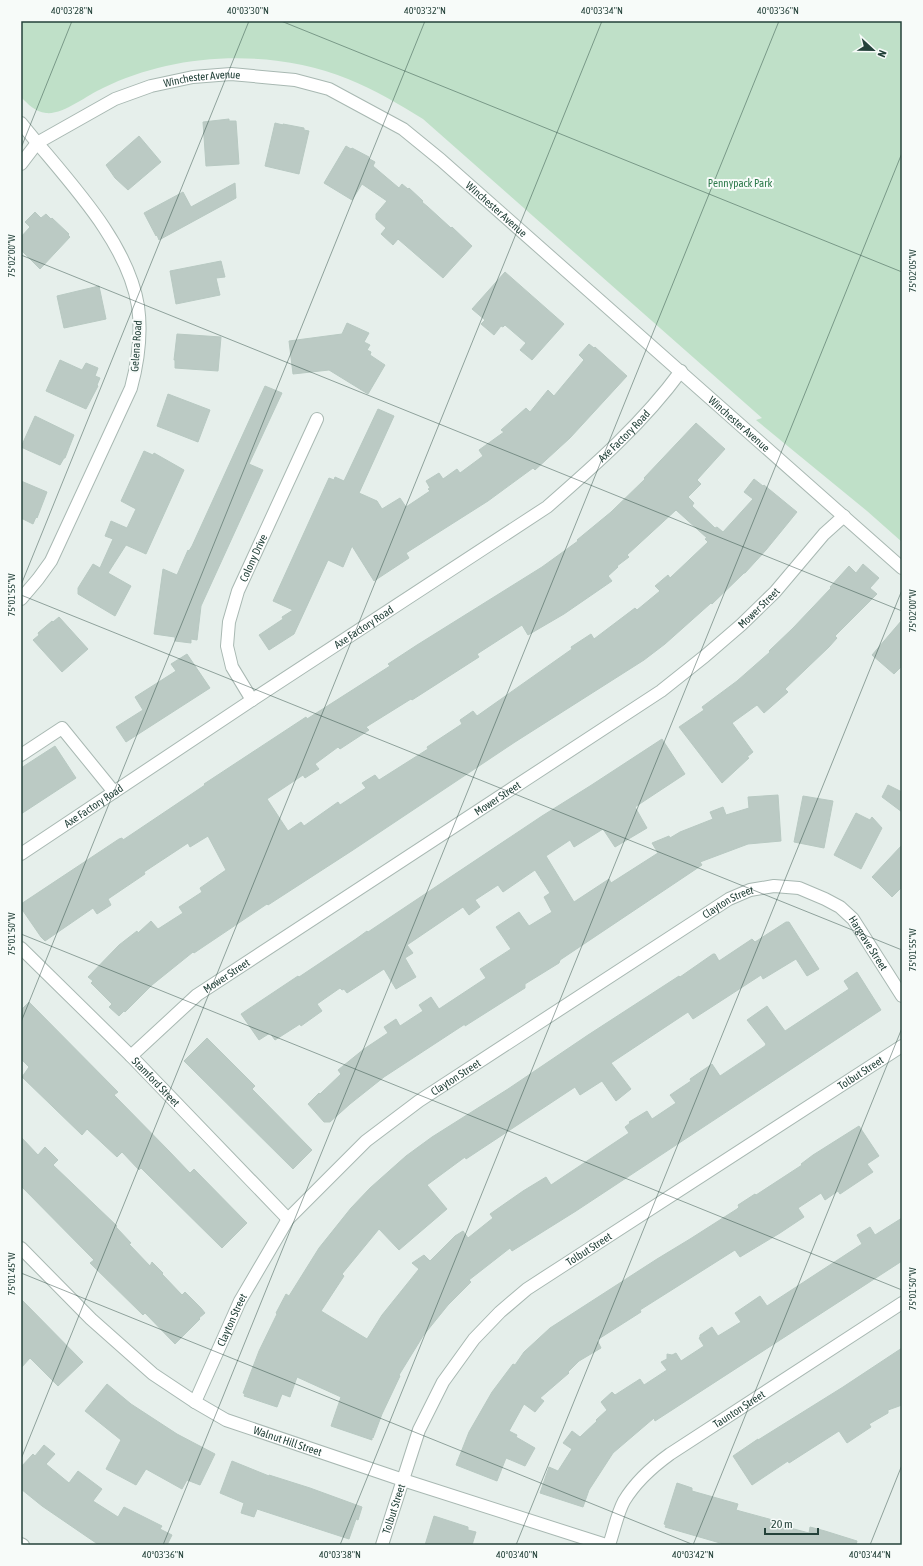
<svg xmlns="http://www.w3.org/2000/svg" width="923" height="1566" viewBox="0 0 923 1566" font-family="'Asap Condensed',sans-serif">
<style>
.green{fill:#bfe0c8}
.building{fill:#bbcac4;stroke:#b8c9c2;fill-rule:evenodd}
.lines{fill:none;stroke-linecap:round;stroke-linejoin:round}
.minor-casing{stroke:#a8b8b2;stroke-width:14}
.minor{stroke:#fff;stroke-width:12}
.ticks{fill:none;stroke:#24423a;stroke-width:1;stroke-opacity:0.45}
.labels{text-anchor:middle;stroke-width:4;stroke-linejoin:round;paint-order:stroke}
.street-label{font-size:11px;fill:#24423a;stroke:#f7fbf9}
.park-label{font-size:11px;fill:#2d7a4b;stroke:#f7fbf9}
.neatline{fill:none;stroke:#24423a;stroke-width:1.5}
.ticks-label{font-size:10px;text-anchor:middle;fill:#24423a}
</style>
<rect width="100%" height="100%" fill="#e6efeb"/>
<!-- green -->
<path class="green" d="M21,21H902V542L867,511L756,420L762,418L423,119C399,104 375,90 348,79C292,56 225,53 166,66C144,71 123,78 103,88C87,95 63,115 46,113C35,112 28,104 21,97Z"/>
<!-- building -->
<path class="building" d="M229,119V121H236L239,164L206,166L203,122Z
M275,123L283,125V124L304,128V130L309,131L299,174L265,166Z
M139,136L161,162L128,190L115,178L106,165Z
M346,146L351,149L352,148L369,157L368,158L375,162L373,166L399,188L402,184L408,189L409,188L423,201L422,202L428,207L451,228L452,227L472,246L443,278L398,239L393,245L381,234L386,228L376,219V214L387,201L362,184L352,200L324,183Z
M235,183L236,198L159,240L157,235L156,236L144,213L183,192L191,207Z
M35,212L41,218L46,214L51,219L52,218L69,234L68,235L70,237L40,269L21,250V237L30,227L25,222Z
M221,261L225,277L216,278L220,295L176,304L170,271Z
M505,272L564,324L532,360L520,350L526,343L505,325L503,327L501,326L494,335L481,324L485,320L472,309Z
M99,286L106,319L64,328L57,296Z
M347,323L369,333L364,342L370,345L367,350L371,352L370,355L385,365L368,394L329,370L293,374L289,341L342,334Z
M177,334L221,337L218,371L175,368V360H174Z
M589,344L594,348L595,347L627,376L570,438L535,470L533,468L488,501L406,553L409,558L374,581L352,546L343,567L328,560L294,634L269,650L259,635L283,619L282,617L293,610L273,601L329,478L334,480L335,477L344,481L378,409L394,416L359,493L377,501L382,509L400,498L406,507L430,491L428,489L430,488L426,481L439,473L443,479L457,469L460,473L483,456L479,450L504,432L501,430L526,408L530,412L548,390L554,396L584,360L579,355Z
M60,360L82,370L86,363L98,368L95,376L100,378L97,385L98,386L86,409L46,391Z
M265,386L282,393L249,464L263,470L201,606L197,640L191,639V643L175,641V637L154,634L163,569L177,575L188,550L189,551L192,546Z
M168,394L210,410L198,442L157,426Z
M35,416L74,435L65,458H64L60,465L21,447Z
M696,423L725,449L697,480L701,484L688,497L694,503L692,506L715,528L717,527L723,532L753,499L744,492L754,479L763,486L764,485L797,512L766,550L745,573H744L712,604L711,603L665,644L644,660L515,742L353,850L268,905L267,904L264,906L194,953L193,952L152,985L125,1012L124,1011L119,1016L109,1007L112,1004L91,983L93,981L88,977L119,945L137,931L138,933L151,921L158,929L183,913L179,907L202,892L200,888L226,870L208,836L190,847L188,843L144,872L145,874L108,899L111,905L97,914L93,908L45,941L41,937L21,908V904L119,839L122,838L123,840L205,785L204,784L306,717L307,719L390,666L388,664L417,645L542,567L578,541L577,540L611,512L645,479L644,478ZM676,510L707,538L705,539L708,542L670,578L668,575L655,586L660,591L637,610L635,608L594,639L591,634L571,647L572,649L477,716L473,711L460,720L462,724L427,747L428,749L379,780L375,775L362,783L366,788L340,805L338,802L304,826L301,822L288,831L267,799L303,775L305,778L319,769L315,764L338,747L340,749L369,730L366,727L411,699L412,700L479,657L477,654L522,625L528,635L564,614L612,581L608,576L618,567L617,566L629,557L627,555Z
M144,451L153,455L154,453L184,470L146,554L126,545L108,573L131,586L115,616L78,594V588L93,564L100,568L113,539L105,536L111,521L127,528L136,509L121,501Z
M21,481L47,492L37,518L36,517L33,524L21,518Z
M863,564L879,578L870,588L877,594L835,636L837,638L829,647L785,689L788,692L764,713L757,705L732,723L753,752L747,757L749,758L722,783L679,727L704,710L702,707L737,681L770,652L769,651L793,628L831,588L830,587L849,566L856,573Z
M59,617L88,649L62,672L33,640L39,635L38,633L52,621L53,622Z
M902,620V666L894,674L872,655Z
M187,654L210,688L126,742L116,727L143,710L135,697L176,671L171,664Z
M662,739L685,774L635,807L647,828L615,847L603,829L574,847L570,840L546,856L574,902L609,879L611,883L658,853L652,843L669,836L670,838L680,832L713,819L710,812L723,807L726,815L749,808L748,797L778,795L781,841L748,844L700,862L702,865L560,960L559,963L525,984V988L465,1026V1024L384,1077L350,1104L330,1122H324L308,1104L319,1093L320,1094L341,1074L338,1070L364,1049L388,1033L384,1027L396,1019L400,1026L423,1011L419,1005L431,997L439,1009L486,978L480,969L511,949L496,927L519,912L529,926L552,912L544,897L550,893L535,870L503,892L498,885L475,900L480,907L469,915L463,907L407,945L413,953L405,958L416,977L396,989L384,969L347,993L344,989L342,990L340,988L317,1004L322,1011L301,1026L300,1024L275,1040L270,1033L259,1040L241,1014L298,976L299,977L356,939L367,931L368,932L542,816L590,786Z
M55,746L76,778L21,814V768Z
M888,785L902,792V812L882,797Z
M803,796L833,801L824,848L794,842Z
M856,813L870,820L872,817L882,828L861,869L834,855Z
M902,845V887L892,897L872,877Z
M786,922H789L819,969L807,976L796,959L763,979L761,975L693,1019L688,1012L611,1063L631,1089L616,1101L602,1081L580,1095L575,1087L466,1159L465,1157L427,1185L447,1209L399,1250L379,1229L342,1274L344,1276L321,1311L367,1339L382,1315L419,1269L412,1263L424,1255L430,1261L455,1236L463,1231L468,1238L493,1218L490,1214L523,1191L546,1177L551,1185L629,1133L625,1127L630,1123L629,1122L647,1111L652,1119L676,1103L670,1095L691,1081L690,1079L712,1064L720,1076L765,1046L766,1044L747,1020L767,1006L785,1031L849,989L844,981L857,972L881,1010L576,1211L512,1251L510,1248L469,1280L471,1282L448,1305L423,1336L399,1375L400,1376L382,1414L373,1438L372,1437V1440L331,1426L341,1397L297,1377L290,1397L282,1394L277,1407L244,1396L245,1394L243,1393L259,1351L277,1314L276,1313L286,1294L289,1296L319,1248L351,1208L370,1188L406,1156L432,1137L508,1089L588,1035L679,976L680,977L713,954H715L719,961L752,939L755,942Z
M29,1002L118,1092L114,1095L169,1151L190,1173L194,1169L247,1223L222,1248L141,1168L139,1170L122,1152L117,1157L87,1129L82,1135L22,1077L29,1067L21,1059V1010Z
M207,1038L255,1086L252,1089L312,1150L293,1169L184,1061Z
M859,1126L879,1156L867,1164L873,1172L840,1194L838,1191L825,1200L821,1193L798,1208L804,1217L780,1233L740,1257L735,1250L640,1310L641,1312L597,1340L601,1348L579,1361L568,1372L569,1373L540,1398L544,1401L535,1412L524,1404L509,1431L517,1435L516,1437L535,1448L525,1466L506,1458L497,1481L456,1465L469,1432L492,1392L513,1364L515,1365L524,1352L550,1328L657,1259L690,1239L737,1209L739,1207L738,1205L755,1194L756,1195L802,1165L801,1164L813,1155Z
M21,1137L38,1155L45,1147L58,1160L53,1165L117,1226L116,1227L131,1243L129,1244L150,1266L152,1262L163,1273L162,1274L182,1295L185,1292L201,1308L205,1313L199,1318L200,1319L175,1344L145,1313L143,1315L90,1263L94,1260L21,1186Z
M902,1218V1261L655,1421L654,1418L613,1453L589,1490L583,1507L540,1493L549,1467L558,1471L572,1449L563,1443L572,1431L580,1437L597,1421L596,1420L607,1410L601,1402L612,1392L615,1395L640,1379L644,1385L667,1370L661,1362L667,1359V1354L672,1355L676,1353L681,1361L704,1346L699,1338L700,1337V1335L712,1327L718,1336L741,1322L735,1313L760,1296L767,1306L862,1244L857,1235L870,1227L875,1235Z
M21,1299L83,1362L58,1386L30,1358L21,1368Z
M902,1348V1405L888,1410V1413L869,1424L871,1427L847,1443L839,1431L789,1463L788,1461L752,1485L733,1456L758,1439V1440L843,1387Z
M107,1384L131,1404L177,1434L215,1454L200,1485L187,1480L182,1489L146,1469L136,1485L106,1469L121,1440L85,1411Z
M44,1445L55,1454L46,1464L69,1483L78,1471L102,1489L93,1501L118,1517L124,1507L162,1526L160,1529L172,1535L167,1545H99L42,1506L21,1489V1467L33,1454L35,1456Z
M232,1461L269,1476V1475L310,1488L362,1507L358,1520L356,1519L349,1539L257,1509L254,1517L241,1513L244,1503L220,1493Z
M677,1483L692,1488V1491L738,1504L736,1510L780,1522L779,1525L809,1533L810,1527L825,1531L857,1541L856,1545H727L665,1527L666,1525L664,1524Z
M434,1516L468,1527V1530L476,1532L472,1545H425Z"/>
<g class="lines">
<!-- minor casing -->
<g class="minor-casing">
<g id="minor">
<path d="M21,123C62,175 127,238 138,306C142,334 138,362 131,388L51,561L38,579L21,599"/>
<path id="s1" d="M21,164L37,143L115,99L151,86L193,77L231,74L295,80L329,89L403,129L441,160L902,568"/>
<path id="s2" d="M252,700L232,667L227,646L229,622L238,591L317,419"/>
<path d="M21,755L62,728L114,792"/>
<path id="s3" d="M21,854L252,700L547,507C595,465 643,423 681,371"/>
<path id="s4" d="M21,948L131,1056L288,1219"/>
<path id="s5" d="M131,1056L197,995L661,691L705,656L741,625L775,592L824,534L844,516"/>
<path id="s6" d="M21,1248L91,1319L153,1374L195,1402L226,1420L403,1480L606,1545"/>
<path id="s7" d="M195,1402L240,1301L288,1219L366,1141L419,1101L729,899L750,890L774,886L799,888L825,899L840,907L853,919L902,996"/>
<path d="M21,1544L23,1545"/>
<path id="s8" d="M382,1545L419,1430L443,1382L474,1339L500,1312L527,1289L564,1265L902,1046"/>
<path id="s9" d="M609,1545C614,1531 617,1514 624,1501C636,1481 652,1467 670,1454L902,1303"/>
</g>
</g>
<!-- minor -->
<use href="#minor" class="minor"/>
</g>
<!-- ticks -->
<path class="ticks" d="M281,21L902,272M21,148L72,21M21,255L902,611M21,585L249,21M21,595L902,950M21,934L902,1290M21,1022L425,21M21,1273L694,1545M21,1459L602,21M163,1545L779,21M340,1545L902,153M516,1545L902,590M693,1545L902,1028M870,1545L902,1465"/>
<g class="labels">
<!-- street labels -->
<g class="street-label">
<text dy="4" stroke="none"><textPath href="#s1" startOffset="206">Winchester Avenue</textPath></text>
<text dy="4" stroke="none"><textPath href="#s1" startOffset="542">Winchester Avenue</textPath></text>
<text transform="translate(136 346) rotate(-86)" y="4">Gelena Road</text>
<text dy="4" stroke="none"><textPath href="#s1" startOffset="866">Winchester Avenue</textPath></text>
<text dy="4" stroke="none"><textPath href="#s3" startOffset="735">Axe Factory Road</textPath></text>
<text dy="4" stroke="none"><textPath href="#s2" startOffset="153">Colony Drive</textPath></text>
<text dy="4" stroke="none"><textPath href="#s5" startOffset="773">Mower Street</textPath></text>
<text dy="4" stroke="none"><textPath href="#s3" startOffset="411">Axe Factory Road</textPath></text>
<text dy="4" stroke="none"><textPath href="#s5" startOffset="449">Mower Street</textPath></text>
<text dy="4" stroke="none"><textPath href="#s3" startOffset="87">Axe Factory Road</textPath></text>
<text dy="4" stroke="none"><textPath href="#s7" startOffset="750">Clayton Street</textPath></text>
<text dy="4" stroke="none"><textPath href="#s7" startOffset="916">Hargrave Street</textPath></text>
<text dy="4" stroke="none"><textPath href="#s5" startOffset="125">Mower Street</textPath></text>
<text dy="4" stroke="none"><textPath href="#s8" startOffset="698">Tolbut Street</textPath></text>
<text dy="4" stroke="none"><textPath href="#s7" startOffset="426">Clayton Street</textPath></text>
<text dy="4" stroke="none"><textPath href="#s4" startOffset="190">Stamford Street</textPath></text>
<text dy="4" stroke="none"><textPath href="#s8" startOffset="374">Tolbut Street</textPath></text>
<text dy="4" stroke="none"><textPath href="#s7" startOffset="90">Clayton Street</textPath></text>
<text dy="4" stroke="none"><textPath href="#s9" startOffset="195">Taunton Street</textPath></text>
<text dy="4" stroke="none"><textPath href="#s6" startOffset="334">Walnut Hill Street</textPath></text>
<text dy="4" stroke="none"><textPath href="#s8" startOffset="38">Tolbut Street</textPath></text>
</g>
<!-- park labels -->
<g class="park-label">
<text x="740" y="187">Pennypack Park</text>
</g>
</g>
<!-- border -->
<rect width="923" height="1566" fill="none" stroke="#f7fbf9" stroke-width="44"/>
<!-- north arrow -->
<g transform="translate(873 50) rotate(112)" stroke="#f7fbf9" stroke-width="3" paint-order="stroke">
<path d="M0-3L7 15L0 10L-7 15Z" fill="#24423a"/>
<text y="-6" font-size="11" font-weight="bold" text-anchor="middle" fill="#24423a">N</text>
</g>
<!-- scale -->
<path d="M765 1528v6h53v-6" fill="none" stroke="#24423a" stroke-width="2"/>
<text x="771" y="1528" font-size="12" fill="#24423a" stroke="#f7fbf9" stroke-width="3" paint-order="stroke">20 m</text>
<rect x="22" y="22" width="879" height="1522" class="neatline"/>
<g class="ticks-label">
<text x="72" y="14">40°03'28"N</text>
<text x="248" y="14">40°03'30"N</text>
<text x="425" y="14">40°03'32"N</text>
<text x="602" y="14">40°03'34"N</text>
<text x="778" y="14">40°03'36"N</text>
<text transform="translate(11 256) rotate(-90)" y="4">75°02'00"W</text>
<text transform="translate(912 271) rotate(-90)" y="4">75°02'05"W</text>
<text transform="translate(11 595) rotate(-90)" y="4">75°01'55"W</text>
<text transform="translate(912 611) rotate(-90)" y="4">75°02'00"W</text>
<text transform="translate(11 934) rotate(-90)" y="4">75°01'50"W</text>
<text transform="translate(912 950) rotate(-90)" y="4">75°01'55"W</text>
<text transform="translate(11 1274) rotate(-90)" y="4">75°01'45"W</text>
<text transform="translate(912 1289) rotate(-90)" y="4">75°01'50"W</text>
<text x="163" y="1558">40°03'36"N</text>
<text x="340" y="1558">40°03'38"N</text>
<text x="517" y="1558">40°03'40"N</text>
<text x="693" y="1558">40°03'42"N</text>
<text x="870" y="1558">40°03'44"N</text>
</g>
</svg>
